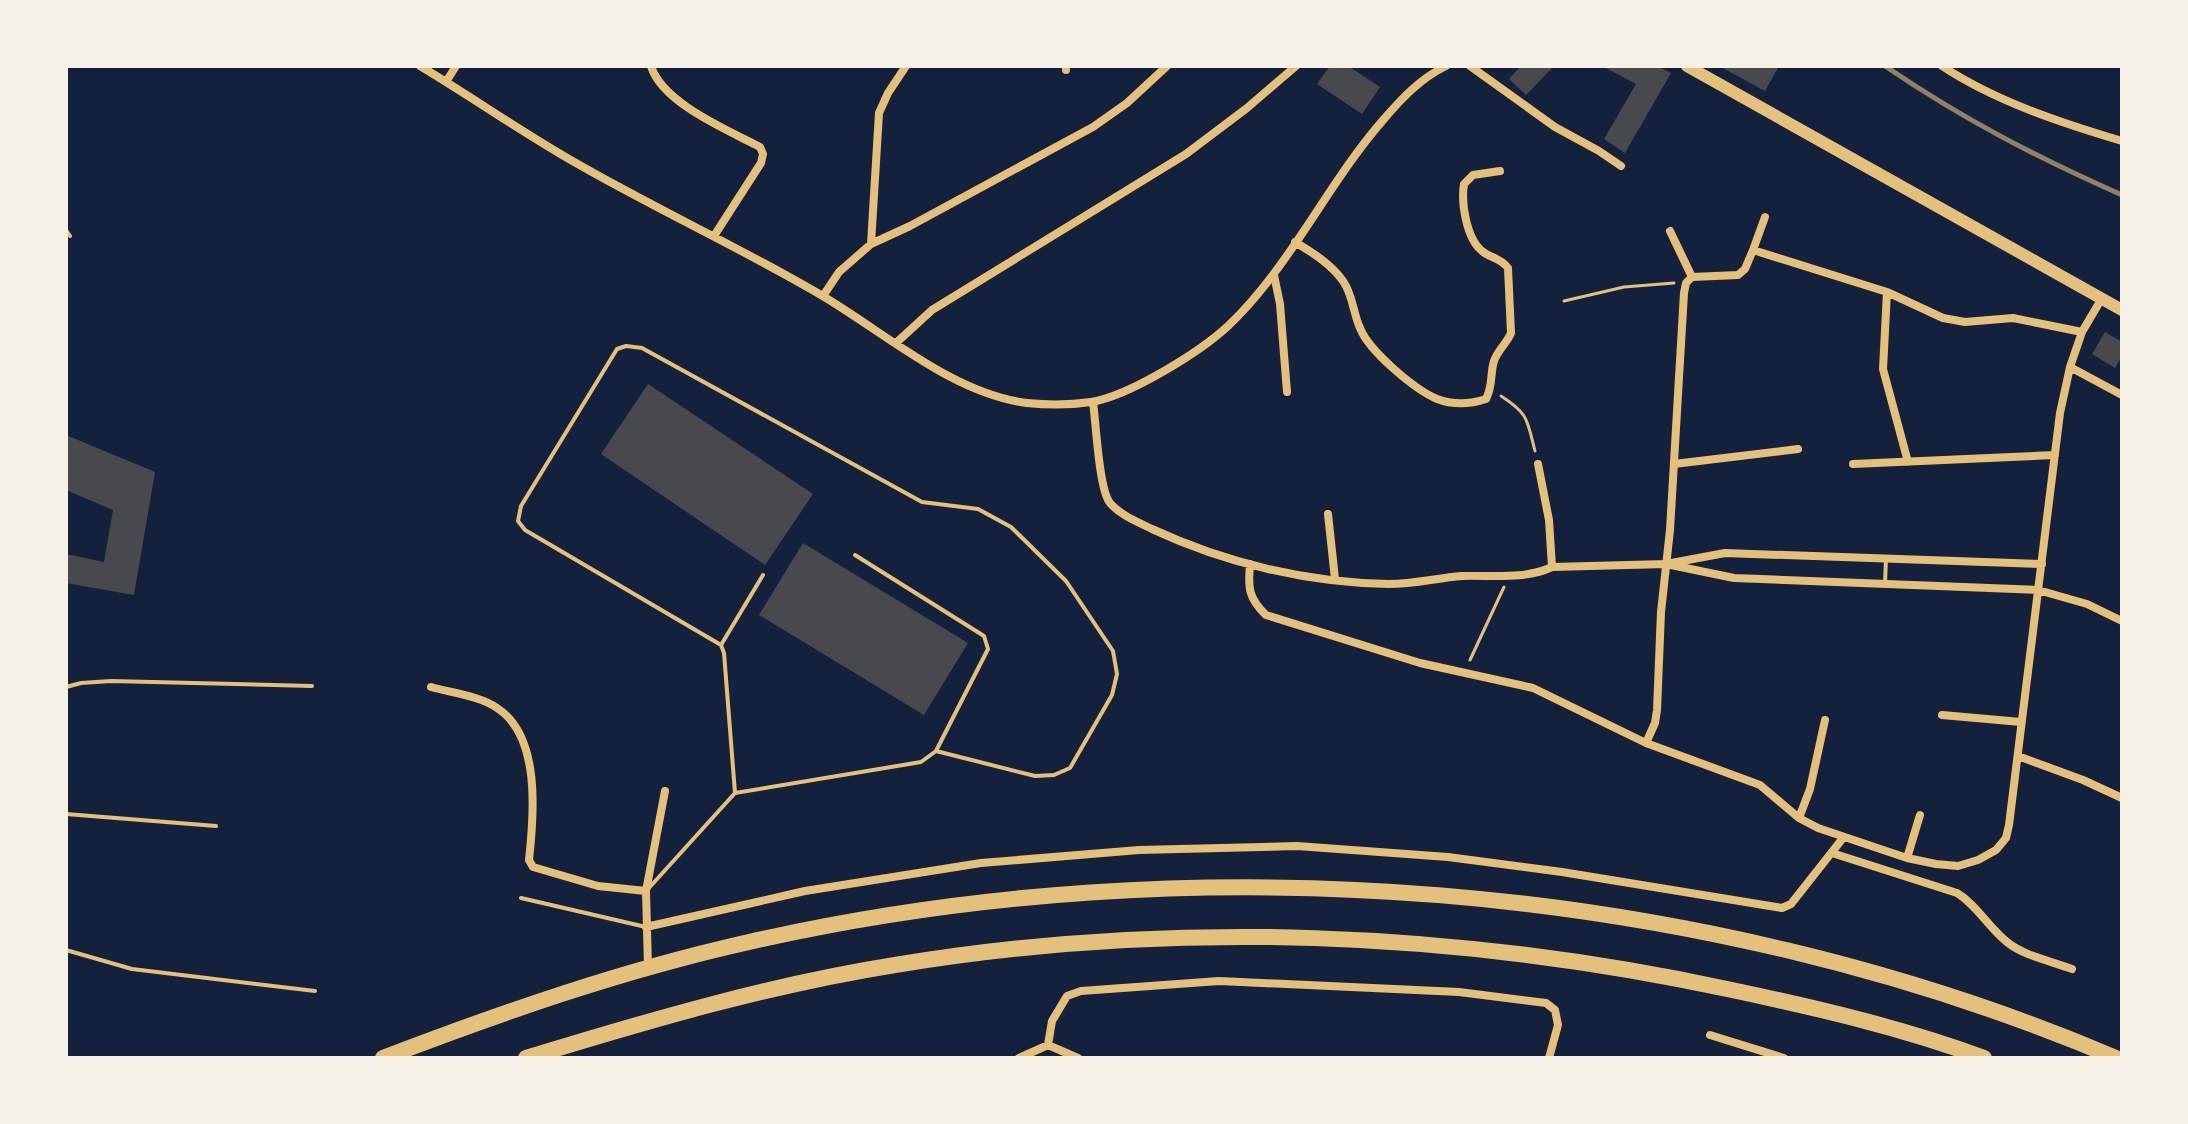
<svg xmlns="http://www.w3.org/2000/svg" width="2188" height="1124" viewBox="0 0 2188 1124" font-family="'Alegreya Sans',sans-serif">
<style>
.building{fill:#48494c}
.lines{fill:none;stroke-linecap:round;stroke-linejoin:round}
.path{stroke:#e5c07b;stroke-width:3}
.service{stroke:#e5c07b;stroke-width:4}
.minor{stroke:#e5c07b;stroke-width:8}
.secondary{stroke:#e5c07b;stroke-width:12}
.motorway{stroke:#e5c07b;stroke-width:16}
.rail{stroke:#918062;stroke-width:5}
</style>
<rect width="100%" height="100%" fill="#14213d"/>
<!-- building -->
<path class="building" d="M1330,66H1348L1380,87L1362,114L1317,84Z
M1521,66H1554L1526,95L1509,79Z
M1602,66H1657L1671,73L1625,153L1604,139L1636,84Z
M1719,66H1779L1765,91Z
M2105,332L2122,342V356L2115,368L2092,354Z
M648,384L813,494L765,565L601,454Z
M66,435L155,472L134,595L66,583V554L104,562L113,510L66,490Z
M803,543L968,643L924,715L759,615Z"/>
<g class="lines">
<!-- path -->
<path class="path" d="M1564,301L1624,287L1674,283
M1501,396C1529,414 1527,420 1535,451
M1470,660L1504,587"/>
<!-- service -->
<path class="service" d="M66,230L70,236
M855,555L984,636L988,649L936,751L921,762L735,793L724,653L721,645L525,530L518,521L521,506L617,349L626,346L642,348L922,502L978,509L1011,527L1066,581L1113,651L1117,674L1112,695L1070,768L1054,775L1035,776L936,751
M1885,583L1886,559
M721,645L763,575
M66,687L81,683L111,681L312,686
M66,814L216,826
M648,889L735,793
M521,898L646,927
M66,950L132,969L315,991"/>
<!-- minor -->
<path class="minor" d="M420,66C472,97 523,133 576,163C656,209 741,248 821,295C884,332 953,394 1027,403C1047,405 1071,405 1091,402C1129,396 1200,352 1228,326C1291,266 1327,184 1384,119C1402,98 1421,78 1446,66
M651,66C662,103 728,130 760,147L763,154L761,163L714,236
M1066,66V70
M1470,66L1555,127L1599,151L1621,166
M1942,66C1995,101 2061,123 2122,141
M446,82L456,66
M1670,231L1692,277
M1295,242C1313,253 1331,264 1343,281C1353,295 1353,313 1360,328C1369,351 1414,389 1437,399C1453,405 1471,404 1486,399C1493,386 1490,374 1494,361C1498,350 1507,343 1511,333L1508,268C1500,257 1491,259 1482,251C1466,238 1461,202 1464,184L1473,175L1500,171
M871,244L910,226L1093,127L1127,103L1167,66
M1753,250L1765,217
M1274,275L1280,304L1287,392
M1887,292L1883,369L1908,462
M823,296L839,272L871,244L879,113L888,93L906,66
M896,343L932,310L1186,154L1247,108L1296,66
M2070,367L2122,395
M1093,402C1096,423 1099,490 1110,503C1120,515 1138,522 1152,529C1225,563 1308,583 1389,584C1414,584 1437,578 1462,576C1492,575 1524,580 1552,567L1666,564L1725,553L2042,564
M1538,464L1549,520L1552,567
M1674,464L1798,449
M1853,464L2055,455
M1328,514L1335,579
M1250,564C1248,587 1248,598 1266,615L1420,663L1533,688L1646,743L1760,785L1799,818L1818,828L1907,858L1936,864L1958,866L1978,860L1996,850L2006,838L2009,825L2060,413L2070,367L2082,332L2102,298
M1671,565L1734,578L2038,590L2087,604L2122,621
M431,687C452,693 480,696 497,708C541,736 534,815 529,860L533,867L598,886L646,891L648,967
M1942,715L2021,722
M1646,743L1655,723L1657,710L1661,612L1670,530L1684,293L1686,283L1692,277L1738,275L1745,269L1753,250L1887,292L1943,318L1965,322L2013,318L2082,332
M2018,756L2083,780L2122,798
M1799,818L1810,789L1825,720
M1832,853L1957,893C1977,905 1988,927 2007,942C2024,956 2051,961 2072,969
M1907,858L1920,815
M646,891L665,791
M646,927L805,891L981,863L1139,850L1297,846L1448,857L1562,872L1782,908L1791,904L1843,838
M1710,1035L1784,1058
M1048,1045L1052,1021L1067,996L1081,991L1219,981L1459,992L1546,1003L1555,1010L1558,1025L1549,1058
M1019,1058L1048,1045L1078,1058"/>
<!-- secondary -->
<path class="secondary" d="M1687,66L2122,310"/>
<!-- motorway -->
<path class="motorway" d="M383,1058C503,1012 624,970 749,942C1191,841 1698,880 2116,1058
M526,1058C647,1021 769,985 895,965C1173,919 1457,931 1732,990C1817,1008 1903,1028 1984,1058"/>
<!-- rail -->
<path class="rail" d="M1885,66C1963,119 2036,157 2122,195"/>
</g>
<!-- border -->
<rect width="2188" height="1124" fill="none" stroke="#f6f1e7" stroke-width="136"/>
</svg>
